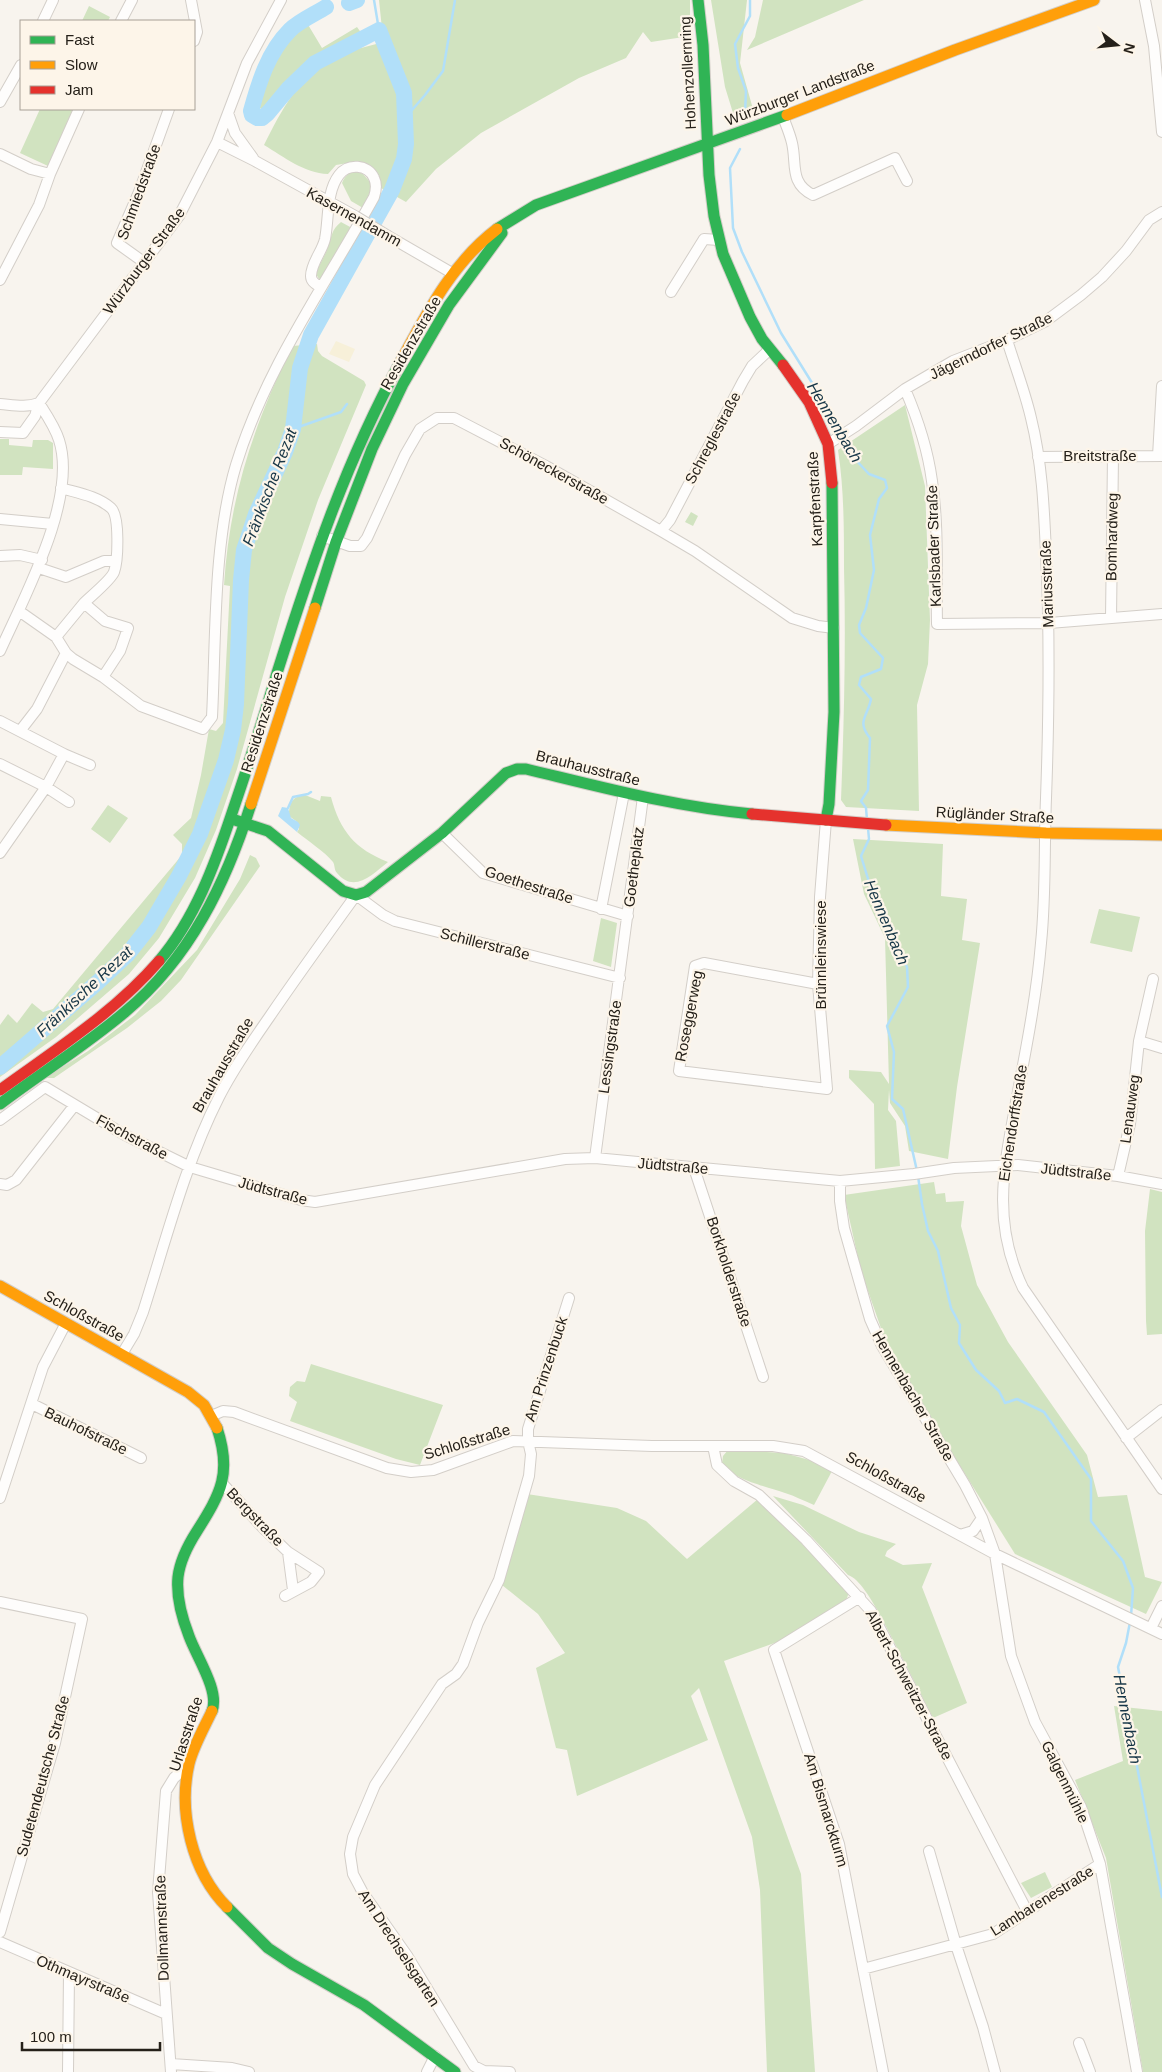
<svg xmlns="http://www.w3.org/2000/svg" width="1162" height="2072" viewBox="0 0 1162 2072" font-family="Helvetica,sans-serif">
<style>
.green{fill:#d1e3c0}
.sand{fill:#f7f0d9}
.water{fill:#b1dff9}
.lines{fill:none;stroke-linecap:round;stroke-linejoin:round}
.stream{stroke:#b1dff9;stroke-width:2.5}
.river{stroke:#b1dff9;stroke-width:16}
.street-casing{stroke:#d3cec8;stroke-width:12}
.fast-casing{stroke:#d3cec8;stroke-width:13}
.slow-casing{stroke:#d3cec8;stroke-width:13}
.jam-casing{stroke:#d3cec8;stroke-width:13}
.street{stroke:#fefdfc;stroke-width:10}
.fast{stroke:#30b455;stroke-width:11}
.slow{stroke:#ff9f0a;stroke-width:11}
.jam{stroke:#e5322d;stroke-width:11}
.street-bridge-casing{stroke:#d3cec8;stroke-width:12;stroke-linecap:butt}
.street-bridge{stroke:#fefdfc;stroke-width:10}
.labels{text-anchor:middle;stroke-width:4.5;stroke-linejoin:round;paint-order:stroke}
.street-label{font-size:15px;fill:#252019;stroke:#fdf5e9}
.water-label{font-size:16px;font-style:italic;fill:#173647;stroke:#fdf5e9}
</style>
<rect width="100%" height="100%" fill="#f8f4ee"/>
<!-- green -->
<path class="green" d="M379,0H690V36L651,42L643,32L626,58L579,78L481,133L436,169L406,202L381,188C378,161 358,160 336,165L328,174C304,173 284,157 264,145C280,113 301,72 335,57C351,49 371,46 387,41L382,29Z
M711,0H747L740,63L753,109L733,113L725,87Z
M763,0H864L747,50L755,37Z
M89,6L110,17L108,21H82Z
M307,23L322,48L357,27L362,34L305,64L267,107L261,109L258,106L262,83L294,33Z
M40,109H74L48,166L20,153Z
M356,171L363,174L371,183L370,192L363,208L351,201L342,183C345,176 348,173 356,171Z
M341,222L352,228L322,278L319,279L316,274C319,264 325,256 328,247C332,236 331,230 341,222Z
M317,344L318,351L322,356L364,381L366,385L318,500L285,597L237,769L216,830L195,878L159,938L129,974L56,1037L0,1077V1025L8,1014L17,1023L32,1003L43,1012L53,1009L182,855V844L173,835L191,818L201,775L209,729L216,731L223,723L230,586L224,585C230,495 253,427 292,346Z
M905,405L925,486L930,620L928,664L917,705L919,811L846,807L841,800C844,722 846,645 844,568C844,528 844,489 838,450Z
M0,439H9V445L32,447L33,440H48L53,443V469L23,467L22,475H0Z
M691,512L698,516L693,526L685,522Z
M305,795L320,801L321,796L331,797C340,831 355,849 388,862C373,874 354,894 337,873C334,870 335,865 333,862C325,852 308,841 297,832L299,829L296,821L289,816C289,805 291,796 305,795Z
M108,805L128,818L110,843L91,829Z
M853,839L943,844L941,896L967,899L962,940L980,943L957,1087L948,1159L909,1151L905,1126L890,1103L889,1090L888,1110L896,1121L900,1166L875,1169L874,1104L849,1078V1070L881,1072L889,1084L885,938L864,894Z
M250,855L256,858L260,866L181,980L161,1001L127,1028L54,1078H45L88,1051L135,1015L197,950L240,879Z
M1099,909L1140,917L1132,952L1090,943Z
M601,918L617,923L611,967L593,961Z
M934,1182L936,1194L945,1193L946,1202L964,1201L961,1226L977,1285L1008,1342L1087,1455L1098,1497L1127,1495L1145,1577L1162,1582L1146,1614L1015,1554L890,1354L861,1271L844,1195Z
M1150,1189L1162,1192V1334L1147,1335L1146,1321L1145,1231Z
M311,1364L443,1405L420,1465L396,1459L290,1421L297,1402L289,1396L290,1387L297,1381L305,1382Z
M728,1450L784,1453L813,1461L832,1471L814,1505C804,1501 795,1496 785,1493C766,1486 732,1480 722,1463L723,1456Z
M527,1494L617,1508L646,1521L687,1559L758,1499L849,1592L846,1601L780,1641L724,1661L801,1874L815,2072H767L760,1890L752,1837L699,1688L691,1696L708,1740L577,1796L567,1750L556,1748L536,1668L565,1653L538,1614L502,1585Z
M773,1496L803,1505L859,1532L896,1544L887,1551L885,1556L903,1565L932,1563L922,1587L967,1703L933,1718L878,1611C871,1600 860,1579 848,1575Z
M1114,1706L1162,1711V2072H1143L1106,1858L1075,1780L1123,1761Z
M1045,1872L1052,1887L1031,1898L1021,1883Z"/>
<!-- sand -->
<path class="sand" d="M336,341L355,349L349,362L329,354Z"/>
<!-- water -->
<path class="water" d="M282,807L288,808L291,818L298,822L300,825L297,832L278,816Z"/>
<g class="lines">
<!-- stream -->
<path class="stream" d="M374,0L379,30
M745,114L746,91L738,68L735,44L750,16V0
M406,117L425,95L443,71L455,0
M740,149L730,168L733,228L742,252L781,333L842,431
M293,429L341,412L347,404
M845,436L853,457L869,474L885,480L887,488L879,499L870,535L874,570L866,608L859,625L860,633L883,658L881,669L861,677L859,685L871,699C868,716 856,721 870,738L868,790L861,801L866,808L867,820
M288,808L293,797L308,794L311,792
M868,828L869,839L861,856L877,908L907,967L908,987L887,1026L894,1052L892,1099L903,1109L917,1171
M918,1176L922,1204L928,1231L938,1251L951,1308L960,1325L959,1343L976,1370L999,1391L1005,1403L1017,1399L1044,1412L1091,1479V1521L1123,1561L1133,1588L1131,1616
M1130,1622L1126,1643L1118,1667L1162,1897"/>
<!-- river -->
<path class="river" d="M349,3L357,0
M0,1067L98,982L127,955L149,927L179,876L200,834L226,760L233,730L236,704L241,580L244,550L256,514L285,452L293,429L300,368L311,335L392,190L404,159L406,144L404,93L379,30L315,63L288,89L268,113L262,118H257L252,115L251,111C259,82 268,52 290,30C299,21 315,14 326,7"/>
<!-- street casing -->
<g class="street-casing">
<path id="street" d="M191,0L197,32L194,41
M1145,0L1154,46L1162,132
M43,21L53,0
M121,21L132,0
M0,102L21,65
M228,113L235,133L253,158
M783,117C786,125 790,134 792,143C797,164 789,183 813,195L895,158L907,181
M217,142L255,161L355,216
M0,154L31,169L50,174
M388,236L452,273
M145,263L117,243L139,192L169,109
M0,280L39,205L50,174L79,109
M671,292L704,239L719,240
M1007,340C1015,366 1025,392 1031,418C1042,462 1044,508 1046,553C1050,635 1049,716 1046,798C1044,847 1046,895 1041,943C1037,991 1028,1039 1019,1086C1006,1159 989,1217 1023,1288L1162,1489
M905,389C917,417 928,451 932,481C939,528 936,577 937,624L1049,623L1162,614
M0,404C13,405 26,408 39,403
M0,432L23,433L35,416L39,403L179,216L217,142L247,63L281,0
M828,444L856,426L905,389L953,361L1007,340L1046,321L1081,295L1102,277L1126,251L1149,220L1162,212
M1158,456L1162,386
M1038,457L1162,456
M61,488C78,493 97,496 111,508C120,516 118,561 114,572C111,580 91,596 84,603L105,621L128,628L120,651L103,677
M0,519L53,524
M661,531L670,520L743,381L752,366L770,349
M322,536L350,546H361L367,538L405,455L420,429L437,418H454L546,466L661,531L695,551L792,618L818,626L834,628
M0,556L20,555L42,560
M39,568L66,577L104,561H115
M19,611L56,637L66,653L37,709L20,731
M1111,618L1113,456
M56,637L84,603
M0,651C24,597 78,499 59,440C55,427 46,414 39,403
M66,653L73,659L103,677L141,706L203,729L212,717C216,637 213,542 236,465C266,367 325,286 374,197C376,191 377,184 374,178C368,164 348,163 339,175C326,192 329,219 325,239C322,252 311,263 311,276C311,282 316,284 320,287
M0,721L64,754L90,765
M0,764L46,787L69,802
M442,833L483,873L628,916
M0,853L46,787L64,754
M601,909L624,793
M818,984L704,963L695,966L679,1071L827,1089L818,984L820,897L826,820
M1139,1041L1162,1048
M0,1120L45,1087L125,1135L190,1167L301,1200L315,1202L565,1159L595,1158L840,1181L914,1174L954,1168L1018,1165L1118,1176L1162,1184
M595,1158L643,797
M694,1168L763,1377
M1118,1176L1130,1124L1139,1041L1153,979
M840,1181V1201L844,1228L870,1319L882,1346L965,1485L982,1518L995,1554L1011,1656L1035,1722L1081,1807L1100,1864L1137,2072
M0,1184L7,1185L16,1180L74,1106
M122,1354L134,1334L143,1312C166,1240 185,1164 219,1097C233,1069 252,1042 270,1016C298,975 327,935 356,895L383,915L395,921L620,978
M32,1404L141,1458
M211,1416L223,1411L234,1412L387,1468L411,1472L433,1470L513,1441L652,1446H773L804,1451L995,1554L1162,1634
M1126,1438L1162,1410
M713,1446L717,1465L734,1481L759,1495L806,1540L871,1611L1027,1911
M222,1483L264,1529L288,1552L319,1572L311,1582L285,1596
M0,1498L43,1367L66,1323
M960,1535L973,1531L982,1518
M288,1552L293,1590
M860,1597L774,1650L839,1844L883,2072
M0,1602L82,1619L55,1743L0,1932
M1151,1628L1162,1606
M929,1851L956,1945L983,2027L995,2072
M0,1942L166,2014
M863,1969L993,1934L1100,1864
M1079,2043L1090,2072
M171,2064L232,2068L249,2072
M68,2072L69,1973
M171,2072L158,1892L166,1791L174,1778L189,1764
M427,2072L435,2056
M510,2072L484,2071L474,2066L408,1957L363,1893L353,1874L350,1854L353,1837L375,1785L442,1684L456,1674L463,1664L478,1623L499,1580L529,1476L531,1454L528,1441V1429L569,1298"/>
</g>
<!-- fast casing -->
<g class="fast-casing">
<path id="fast" d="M698,0L703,45L709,175L714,216L723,254L750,317L762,339L783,365
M497,229L536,205L787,115
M315,608L336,542L372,449L403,384L449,305L502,233
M235,820L268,831L343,891L356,895L366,892L442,833L506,773L517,769H526C601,787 675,807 752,814
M826,820L829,804L834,712L832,483
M159,961C195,919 215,864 232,813C248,766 263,720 277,673C312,563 345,463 401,361
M0,1104C41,1073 86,1045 125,1012C190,958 226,883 251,804
M212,1711C220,1691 196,1656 189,1636C182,1618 176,1597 178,1577C180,1560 188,1545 197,1531C221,1493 232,1473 217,1428
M227,1907L268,1948L292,1964L364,2005L455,2072"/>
</g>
<!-- slow casing -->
<g class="slow-casing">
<path id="slow" d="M787,115L955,50L1094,0
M401,361C427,313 452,263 497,229
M251,804L315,608
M886,825L1046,833L1162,835
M0,1286L188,1392L204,1405L217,1428
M212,1711C204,1728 193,1747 189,1764C178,1812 192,1872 227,1907"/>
</g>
<!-- jam casing -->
<g class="jam-casing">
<path id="jam" d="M783,365L809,402L828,444L832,483
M752,814L886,825
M0,1090C55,1050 114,1013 159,961"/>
</g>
<!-- street -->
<use href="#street" class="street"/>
<!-- fast -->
<use href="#fast" class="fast"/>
<!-- slow -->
<use href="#slow" class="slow"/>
<!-- jam -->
<use href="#jam" class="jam"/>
<!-- street-bridge casing -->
<g class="street-bridge-casing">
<path id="street-bridge" d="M355,216L388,236"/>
</g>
<!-- street-bridge -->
<use href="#street-bridge" class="street-bridge"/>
</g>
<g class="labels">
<!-- street labels -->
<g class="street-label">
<text transform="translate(688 73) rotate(-93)" y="5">Hohenzollernring</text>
<text transform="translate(800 93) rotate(-21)" y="5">Würzburger Landstraße</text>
<text transform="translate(139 192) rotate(-70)" y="5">Schmiedstraße</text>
<text transform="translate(354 217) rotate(29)" y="5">Kasernendamm</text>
<text transform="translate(144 261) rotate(-54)" y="5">Würzburger Straße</text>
<text transform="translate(411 343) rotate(-60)" y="5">Residenzstraße</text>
<text transform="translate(991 346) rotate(-26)" y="5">Jägerndorfer Straße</text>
<text transform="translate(713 438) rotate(-62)" y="5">Schreglestraße</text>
<text x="1100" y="461">Breitstraße</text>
<text transform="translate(554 471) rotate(29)" y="5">Schöneckerstraße</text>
<text transform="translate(815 499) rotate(-93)" y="5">Karpfenstraße</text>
<text transform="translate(1112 537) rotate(-89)" y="5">Bomhardweg</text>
<text transform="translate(934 546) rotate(-92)" y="5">Karlsbader Straße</text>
<text transform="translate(1047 584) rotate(-92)" y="5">Mariusstraße</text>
<text transform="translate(262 722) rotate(-72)" y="5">Residenzstraße</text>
<text transform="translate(588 768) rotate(14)" y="5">Brauhausstraße</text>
<text transform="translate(995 815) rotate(3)" y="5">Rügländer Straße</text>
<text transform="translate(634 867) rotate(-83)" y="5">Goetheplatz</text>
<text transform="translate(529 885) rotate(18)" y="5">Goethestraße</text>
<text transform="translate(485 944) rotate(14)" y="5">Schillerstraße</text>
<text transform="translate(821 955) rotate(-90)" y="5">Brünnleinswiese</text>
<text transform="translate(689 1016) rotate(-79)" y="5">Roseggerweg</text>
<text transform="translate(610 1047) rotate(-82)" y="5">Lessingstraße</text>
<text transform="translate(223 1065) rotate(-60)" y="5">Brauhausstraße</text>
<text transform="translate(1130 1109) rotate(-82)" y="5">Lenauweg</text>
<text transform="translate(1013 1123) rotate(-81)" y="5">Eichendorffstraße</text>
<text transform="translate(132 1137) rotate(28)" y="5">Fischstraße</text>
<text transform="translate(673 1166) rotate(5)" y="5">Jüdtstraße</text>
<text transform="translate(1076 1172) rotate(6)" y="5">Jüdtstraße</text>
<text transform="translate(273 1191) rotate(15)" y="5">Jüdtstraße</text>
<text transform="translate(729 1272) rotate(72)" y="5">Borkholderstraße</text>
<text transform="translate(84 1316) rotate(29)" y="5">Schloßstraße</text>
<text transform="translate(546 1369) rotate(-72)" y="5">Am Prinzenbuck</text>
<text transform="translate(913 1396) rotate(60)" y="5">Hennenbacher Straße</text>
<text transform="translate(86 1431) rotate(26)" y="5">Bauhofstraße</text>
<text transform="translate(467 1442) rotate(-17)" y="5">Schloßstraße</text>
<text transform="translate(886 1477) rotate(29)" y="5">Schloßstraße</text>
<text transform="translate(255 1517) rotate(46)" y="5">Bergstraße</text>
<text transform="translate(909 1685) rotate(62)" y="5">Albert-Schweitzer-Straße</text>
<text transform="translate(186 1734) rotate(-72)" y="5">Urlasstraße</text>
<text transform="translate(43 1776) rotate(-75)" y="5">Sudetendeutsche Straße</text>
<text transform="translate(1065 1782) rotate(64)" y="5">Galgenmühle</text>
<text transform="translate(826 1810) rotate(73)" y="5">Am Bismarckturm</text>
<text transform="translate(1042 1901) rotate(-32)" y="5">Lambarenestraße</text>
<text transform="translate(162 1928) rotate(-92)" y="5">Dollmannstraße</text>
<text transform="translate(399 1948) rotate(57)" y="5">Am Drechselsgarten</text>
<text transform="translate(83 1979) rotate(23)" y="5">Othmayrstraße</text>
</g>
<!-- water labels -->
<g class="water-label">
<text transform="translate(835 422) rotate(59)" y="6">Hennenbach</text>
<text transform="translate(269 487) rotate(-69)" y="6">Fränkische Rezat</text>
<text transform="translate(887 922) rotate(67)" y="6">Hennenbach</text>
<text transform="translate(84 991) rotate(-43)" y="6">Fränkische Rezat</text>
<text transform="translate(1128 1719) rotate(79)" y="6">Hennenbach</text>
</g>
</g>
<!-- legend -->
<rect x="20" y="20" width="175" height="90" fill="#fdf5e9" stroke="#a7a096"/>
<rect x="30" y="36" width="25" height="8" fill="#30b455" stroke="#a7a096"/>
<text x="65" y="45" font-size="15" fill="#252019">Fast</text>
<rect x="30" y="61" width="25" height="8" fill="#ff9f0a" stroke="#a7a096"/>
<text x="65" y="70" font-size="15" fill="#252019">Slow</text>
<rect x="30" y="86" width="25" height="8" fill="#e5322d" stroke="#a7a096"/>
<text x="65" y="95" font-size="15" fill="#252019">Jam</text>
<!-- north arrow -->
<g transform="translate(1117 45) rotate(106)" stroke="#fdf5e9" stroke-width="4" paint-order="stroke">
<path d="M0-4L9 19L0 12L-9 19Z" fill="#252019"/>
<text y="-8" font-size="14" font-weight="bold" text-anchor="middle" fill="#252019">N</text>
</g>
<!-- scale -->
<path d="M22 2042v8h138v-8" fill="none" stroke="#252019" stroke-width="2.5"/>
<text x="30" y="2042" font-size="15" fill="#252019" stroke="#fdf5e9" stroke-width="4" paint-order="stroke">100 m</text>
</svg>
